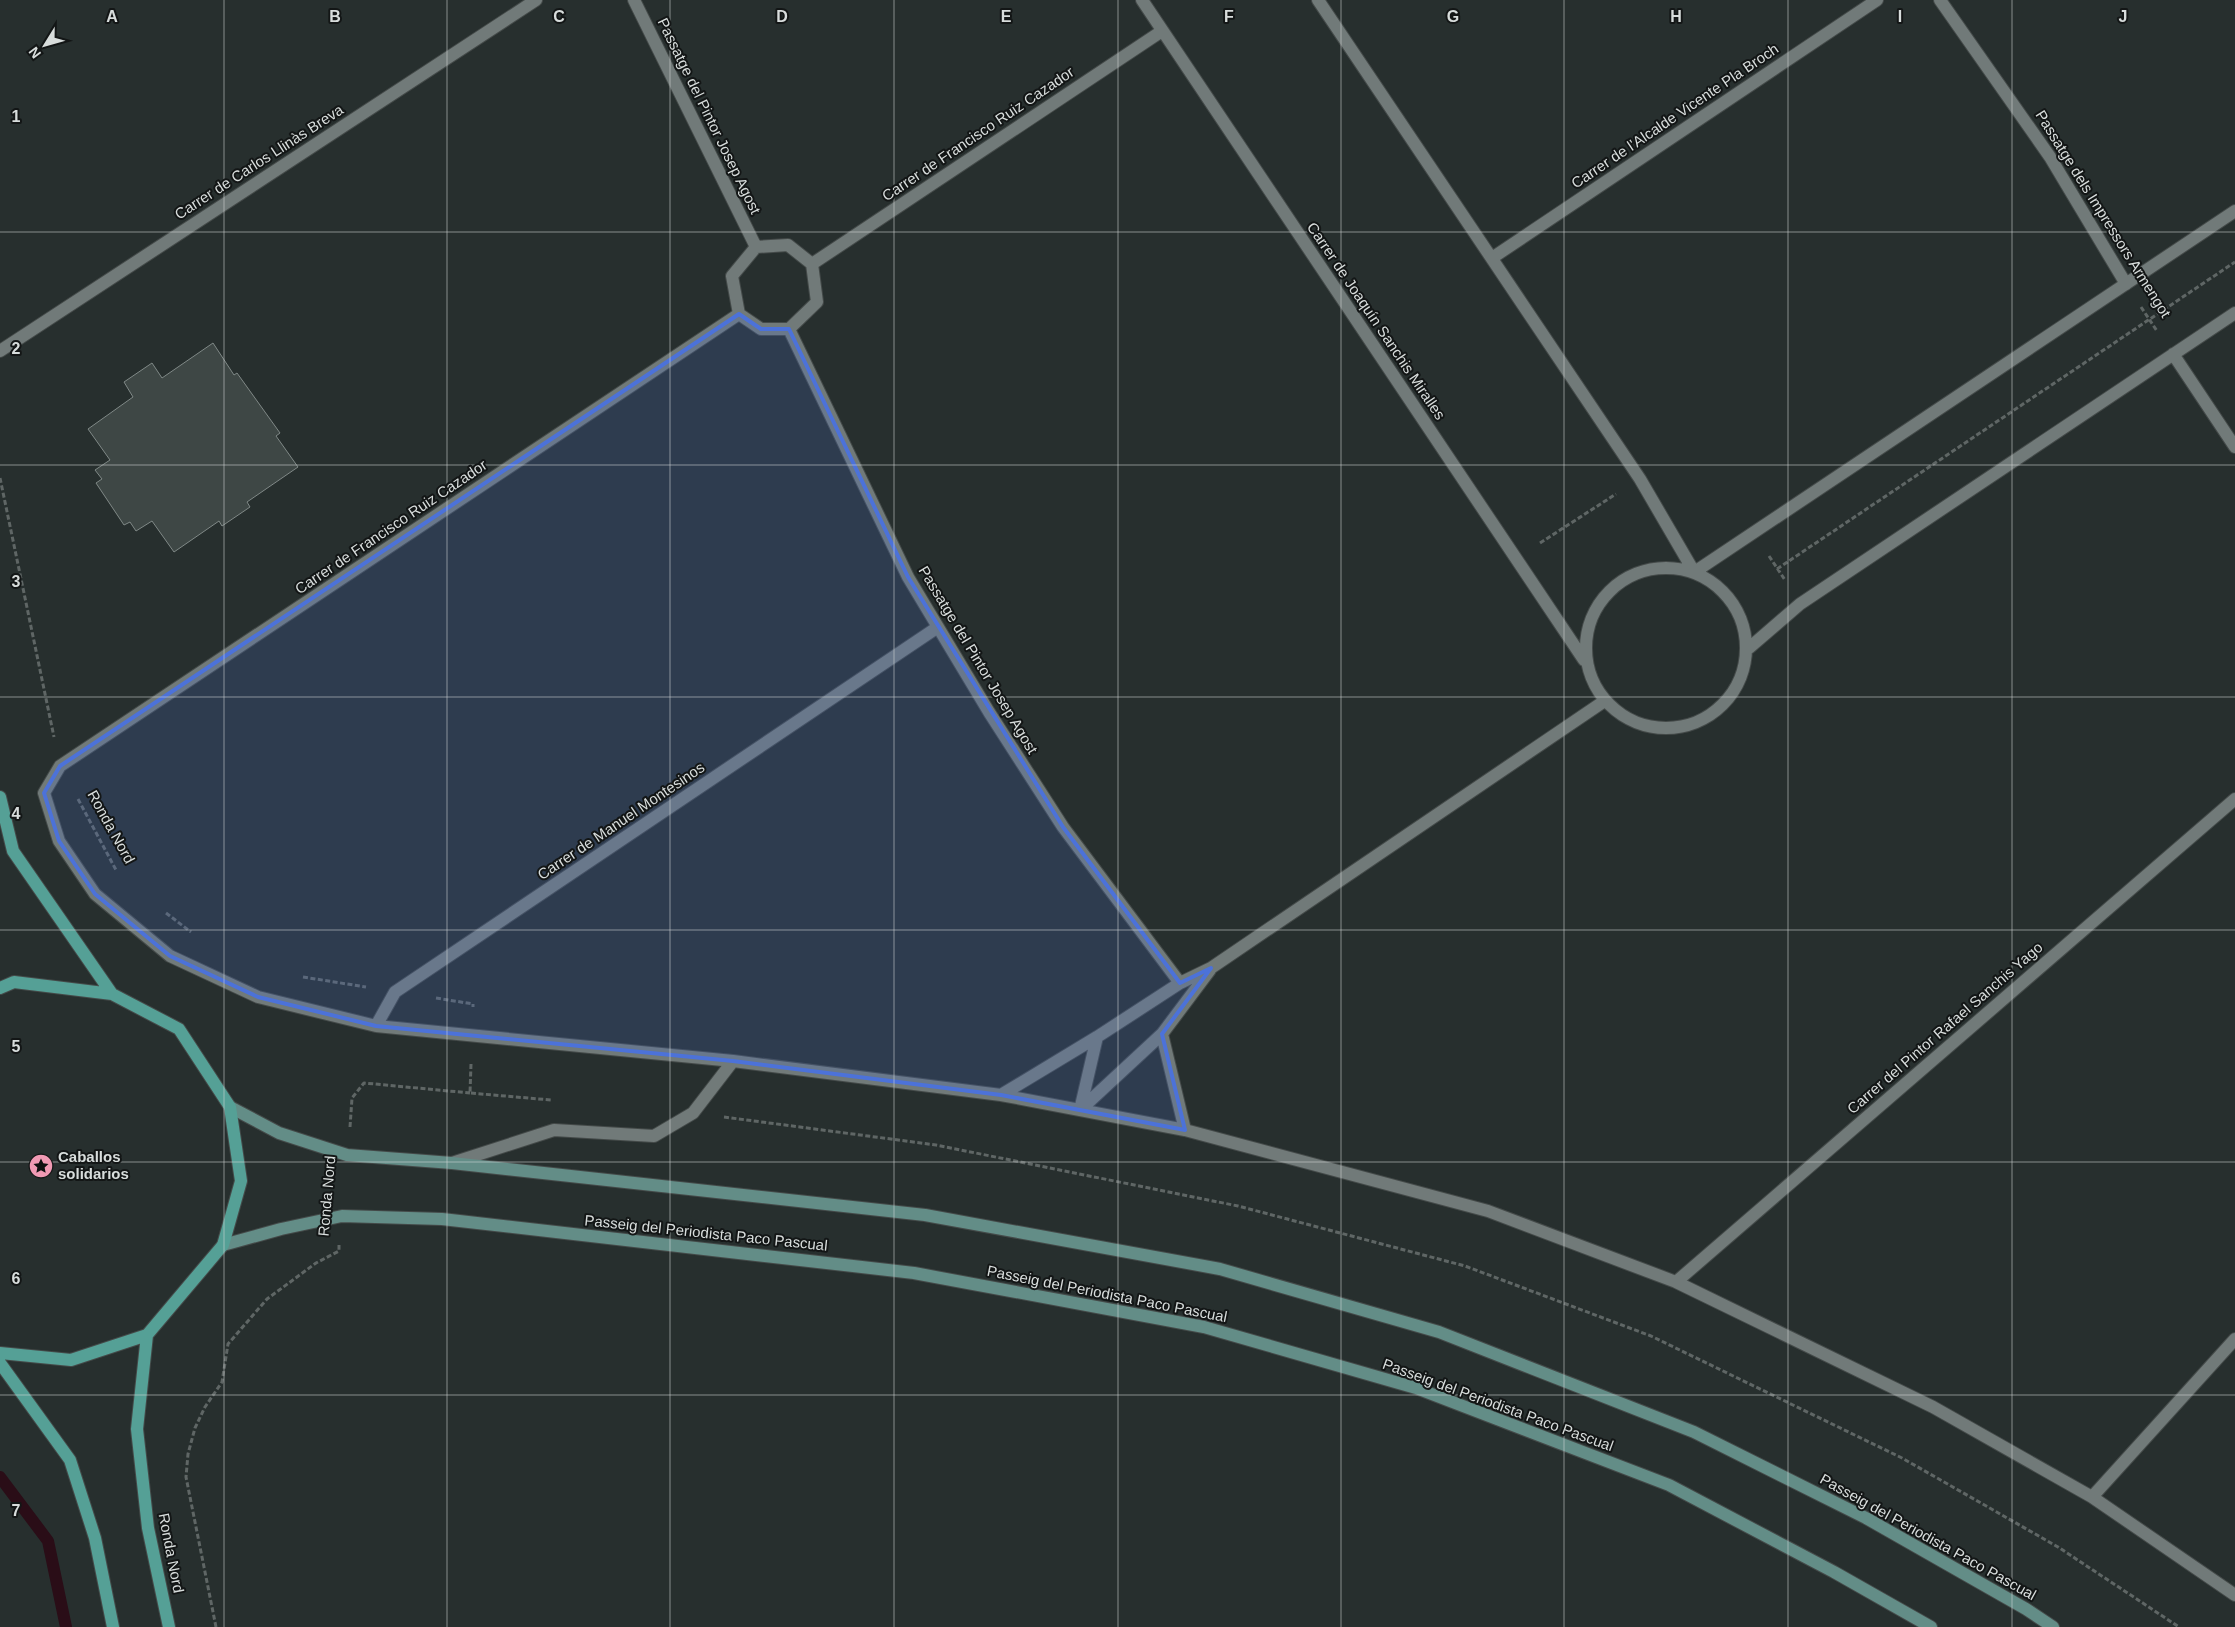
<svg xmlns="http://www.w3.org/2000/svg" width="2235" height="1627" viewBox="0 0 2235 1627" font-family="Helvetica,sans-serif">
<style>
.lines{fill:none;stroke-linecap:round;stroke-linejoin:round}
.stream{stroke:#2a0d17;stroke-width:12}
.building{fill:#3e4745;stroke:#808987}
.street-casing{stroke:#444a49;stroke-width:14}
.secondary-casing{stroke:#444a49;stroke-width:14}
.primary-casing{stroke:#444a49;stroke-width:14}
.path{stroke:#5f6665;stroke-width:3;stroke-dasharray:5 2.5;stroke-linecap:butt}
.street{stroke:#717a79;stroke-width:12}
.secondary{stroke:#638d87;stroke-width:12}
.primary{stroke:#55a096;stroke-width:12}
.marked{fill:#4c72d9;fill-opacity:0.2;stroke:#4c72d9;stroke-width:4;stroke-linejoin:round}
.grid{fill:none;stroke:#d8dddc;stroke-width:1;stroke-opacity:0.55}
.labels{text-anchor:middle;stroke-width:4;stroke-linejoin:round;paint-order:stroke}
.street-label{font-size:15px;fill:#d8dddc;stroke:#131616}
.poi-label{font-size:15px;font-weight:bold;fill:#d8dddc;stroke:#131616;text-anchor:start}
.grid-label{font-size:16px;text-anchor:middle;font-weight:bold;fill:#d8dddc;stroke:#131616;stroke-width:4;stroke-linejoin:round;paint-order:stroke}
</style>
<rect width="100%" height="100%" fill="#272f2e"/>
<g class="lines">
<!-- stream -->
<path class="stream" d="M0,1477L48,1541L66,1627"/>
</g>
<!-- building -->
<path class="building" d="M213,343L234,375L237,373L280,433L276,436L298,467L247,502L250,507L222,526L219,521L174,552L152,521L136,531L130,522L124,525L96,483L102,479L95,470L110,460L88,429L133,397L124,382L152,363L162,378Z"/>
<g class="lines">
<!-- street casing -->
<g class="street-casing">
<path id="street" d="M634,0L756,247
M1142,0L1584,660
M1318,0L1640,479L1693,570
M1940,0L2050,157L2126,284
M788,245L812,264L817,302L789,329H761L739,314L732,276L756,247Z
M1492,258L1877,0
M812,264L1162,31
M739,314L60,766L44,793L59,841L95,894L170,956L258,997L376,1026L733,1061L1001,1095L1185,1130L1488,1211L1676,1282L1933,1407L2092,1497L2235,1595
M789,329L908,577L989,712L1063,827L1180,983
M0,351L536,0
M2173,354L2235,447
M1586 648a80 80 0 1 1 160 0a80 80 0 1 1-160 0Z
M1696,571L2235,211
M1749,648L1800,604L2235,313
M376,1026L395,992L938,627
M1001,1095L1097,1037L1180,983L1211,968L1603,702
M1080,1110L1162,1034
M1080,1110L1097,1037
M1185,1130L1162,1034L1210,970
M452,1163L554,1130L654,1136L693,1113L733,1061
M1676,1282L2235,799
M2092,1497L2235,1339"/>
</g>
<!-- secondary casing -->
<g class="secondary-casing">
<path id="secondary" d="M230,1107L279,1133L347,1155L452,1163L925,1215L1220,1269L1439,1332L1694,1432L1866,1518L2026,1609L2053,1627
M223,1245L281,1229L342,1216L442,1219L914,1273L1204,1327L1416,1388L1669,1485L1834,1572L1931,1627"/>
</g>
<!-- primary casing -->
<g class="primary-casing">
<path id="primary" d="M0,797L13,851L112,994
M0,988L14,982L112,994L179,1029L230,1107L241,1181L223,1245L147,1335L71,1360L0,1353
M147,1335L137,1429L148,1528L169,1627
M0,1363L70,1460L95,1538L113,1627"/>
</g>
<!-- path -->
<path class="path" d="M2141,307L2157,331
M0,478L54,737
M1540,543L1616,494
M1769,556L1785,580
M1777,569L2235,262
M78,799L116,870
M166,913L191,932
M303,977L366,987
M436,998L473,1004V1007
M471,1064L470,1093L551,1100
M724,1117L936,1145L1238,1206L1465,1266L1651,1336L1902,1458L2058,1547L2179,1627
M350,1127L352,1098L364,1083L470,1093
M216,1627L186,1477L188,1454L195,1428L205,1407L222,1382L228,1344L267,1299L316,1263L339,1251V1245"/>
<!-- street -->
<use href="#street" class="street"/>
<!-- secondary -->
<use href="#secondary" class="secondary"/>
<!-- primary -->
<use href="#primary" class="primary"/>
</g>
<!-- marked area -->
<path class="marked" d="M739,314L761,329H789L908,577L1063,827L1180,983L1211,968L1162,1034L1185,1130L1001,1095L733,1061L376,1026L258,997L170,956L95,894L59,841L44,793L60,766Z"/>
<!-- grid -->
<path class="grid" d="M224,0V1627M447,0V1627M670,0V1627M894,0V1627M1118,0V1627M1341,0V1627M1564,0V1627M1788,0V1627M2012,0V1627M0,232H2235M0,465H2235M0,697H2235M0,930H2235M0,1162H2235M0,1395H2235"/>
<!-- icons -->
<defs>
<g id="sight-disc" transform="scale(1.25)"><circle r="9.5" fill="#f19ab4" stroke="#131616"/><path d="M0-6L1.8-2.2L6-1.7L2.9 1.2L3.7 5.4L0 3.3L-3.7 5.4L-2.9 1.2L-6-1.7L-1.8-2.2Z" fill="#111"/></g>
</defs>
<g fill-rule="evenodd">
<use href="#sight-disc" x="41" y="1166"/>
</g>
<g class="labels">
<!-- street labels -->
<g class="street-label">
<text transform="translate(709 116) rotate(64)" y="5">Passatge del Pintor Josep Agost</text>
<text transform="translate(1675 116) rotate(-34)" y="5">Carrer de l'Alcalde Vicente Pla Broch</text>
<text transform="translate(978 134) rotate(-34)" y="5">Carrer de Francisco Ruiz Cazador</text>
<text transform="translate(259 162) rotate(-33)" y="5">Carrer de Carlos Llinàs Breva</text>
<text transform="translate(2103 214) rotate(58)" y="5">Passatge dels Impressors Armengot</text>
<text transform="translate(1376 321) rotate(56)" y="5">Carrer de Joaquín Sanchis Miralles</text>
<text transform="translate(391 527) rotate(-34)" y="5">Carrer de Francisco Ruiz Cazador</text>
<text transform="translate(978 660) rotate(59)" y="5">Passatge del Pintor Josep Agost</text>
<text transform="translate(621 821) rotate(-34)" y="5">Carrer de Manuel Montesinos</text>
<text transform="translate(111 827) rotate(61)" y="5">Ronda Nord</text>
<text transform="translate(1945 1028) rotate(-41)" y="5">Carrer del Pintor Rafael Sanchis Yago</text>
<text transform="translate(327 1196) rotate(-85)" y="5">Ronda Nord</text>
<text transform="translate(706 1233) rotate(6)" y="5">Passeig del Periodista Paco Pascual</text>
<text transform="translate(1107 1294) rotate(11)" y="5">Passeig del Periodista Paco Pascual</text>
<text transform="translate(1498 1405) rotate(20)" y="5">Passeig del Periodista Paco Pascual</text>
<text transform="translate(1928 1537) rotate(29)" y="5">Passeig del Periodista Paco Pascual</text>
<text transform="translate(171 1553) rotate(79)" y="5">Ronda Nord</text>
</g>
<!-- poi labels -->
<g class="poi-label">
<text x="58" y="1162">Caballos<tspan x="58" dy="17">solidarios</tspan></text>
</g>
</g>
<g class="grid-label">
<text x="112" y="22">A</text>
<text x="335" y="22">B</text>
<text x="559" y="22">C</text>
<text x="782" y="22">D</text>
<text x="1006" y="22">E</text>
<text x="1229" y="22">F</text>
<text x="1453" y="22">G</text>
<text x="1676" y="22">H</text>
<text x="1900" y="22">I</text>
<text x="2123" y="22">J</text>
<text x="16" y="122">1</text>
<text x="16" y="354">2</text>
<text x="16" y="587">3</text>
<text x="16" y="819">4</text>
<text x="16" y="1052">5</text>
<text x="16" y="1284">6</text>
<text x="16" y="1516">7</text>
</g>
<!-- north arrow -->
<g transform="translate(45 45) rotate(233)" stroke="#131616" stroke-width="4" paint-order="stroke">
<path d="M0-4L9 19L0 12L-9 19Z" fill="#d8dddc"/>
<text y="-8" font-size="14" font-weight="bold" text-anchor="middle" fill="#d8dddc">N</text>
</g>
</svg>
